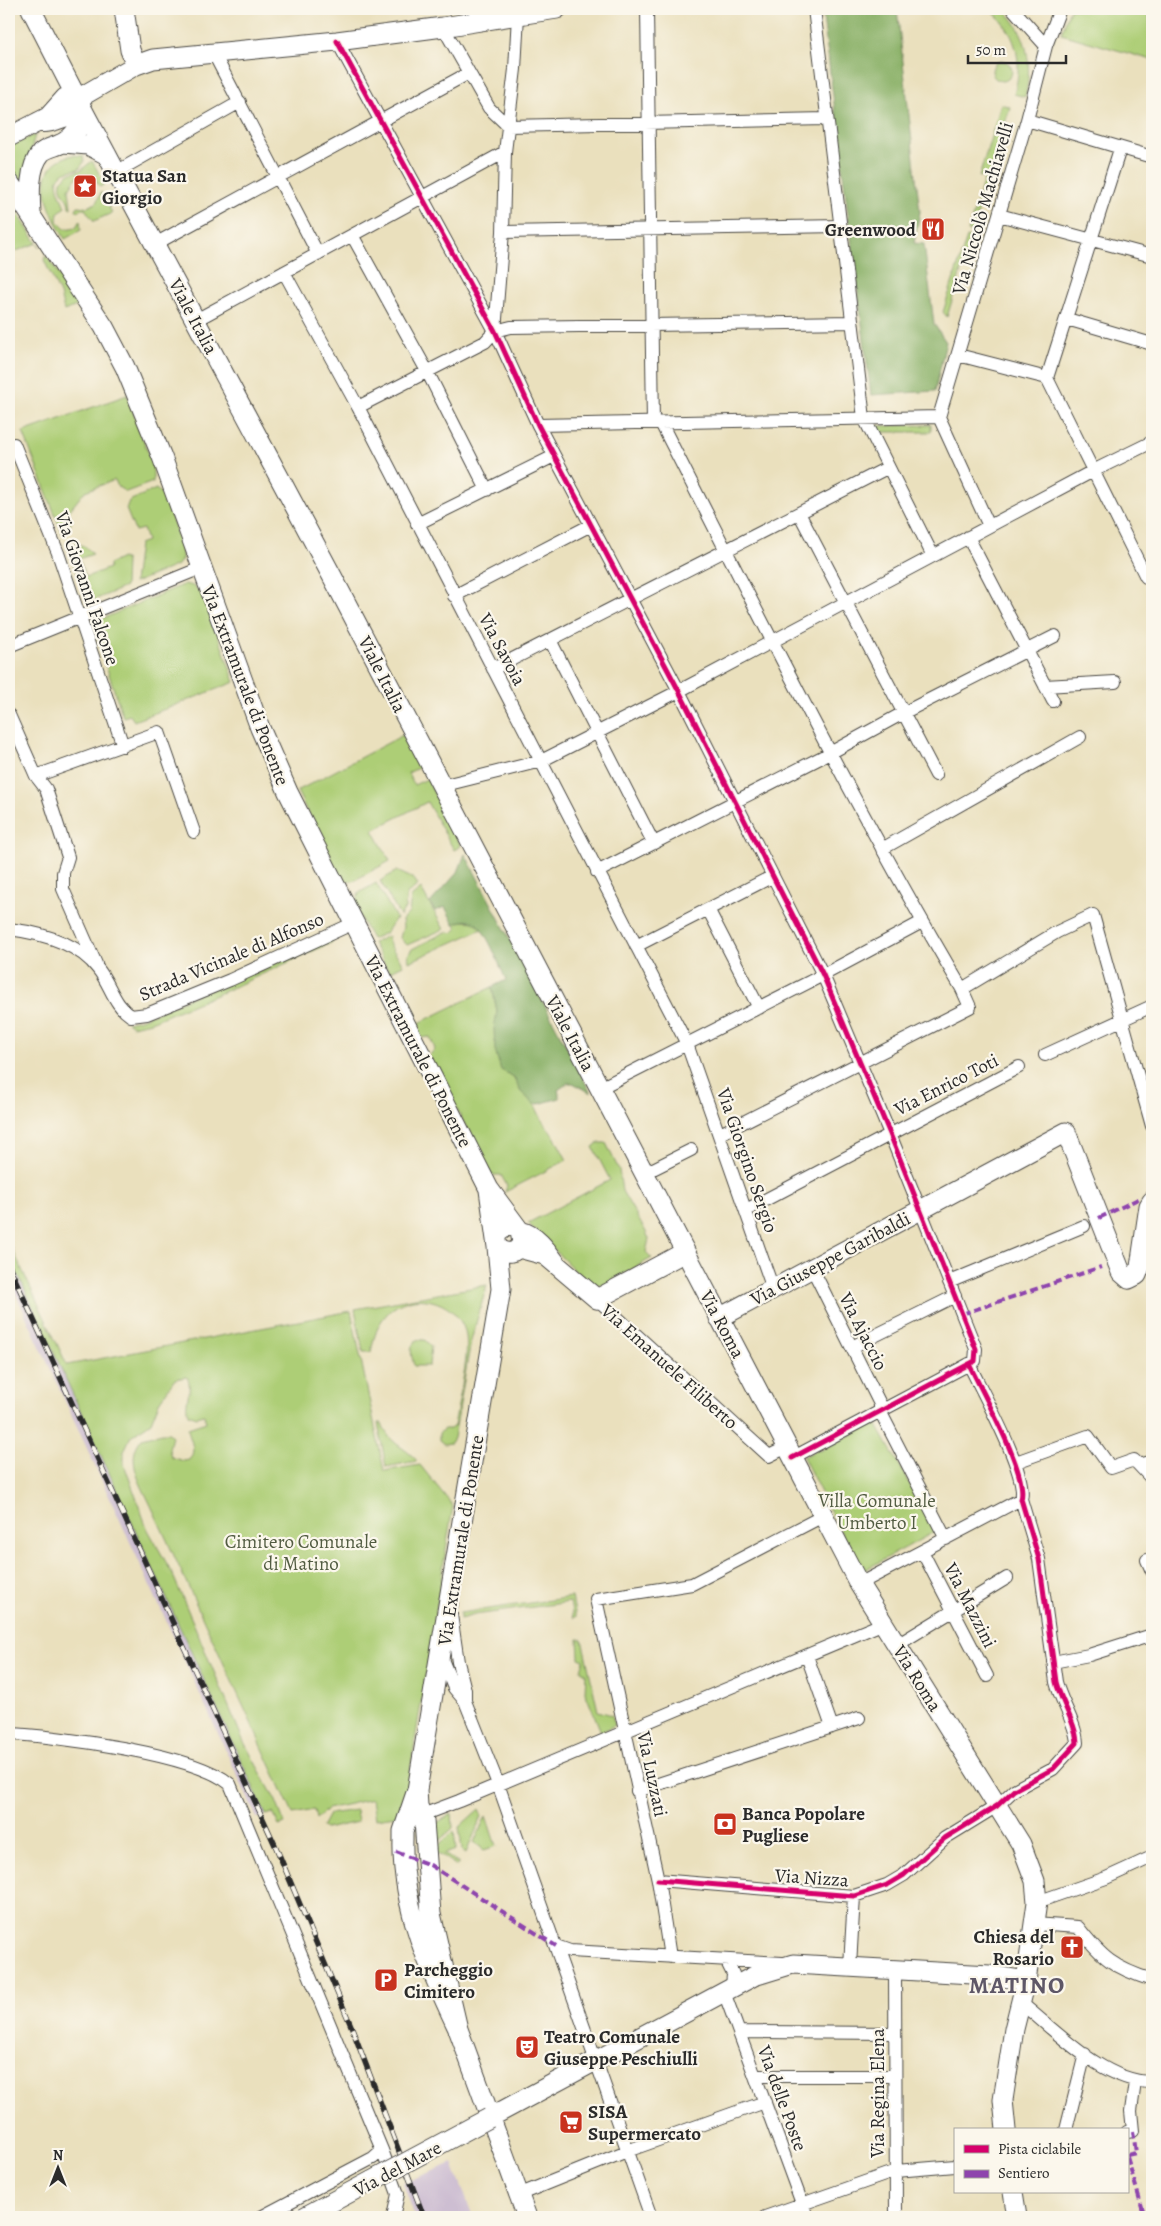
<svg xmlns="http://www.w3.org/2000/svg" width="1161" height="2226" viewBox="0 0 1161 2226" font-family="Alegreya,serif">
<style>
.industrial{fill:#cdbed2}
.green{fill:#adce76;stroke:#6c7c50}
.forest{fill:#8ab167;stroke:#5a6e49}
.lines{fill:none;stroke-linecap:round;stroke-linejoin:round}
.street-casing{stroke:#484641;stroke-width:14}
.secondary-casing{stroke:#484641;stroke-width:21}
.street{stroke:#fff;stroke-width:12}
.secondary{stroke:#fff;stroke-width:19}
.rail-casing{stroke:#2b2b2b;stroke-width:5.5}
.rail{stroke:#fbf7ec;stroke-width:4;stroke-dasharray:11;stroke-linecap:butt}
.secondary-bridge-casing{stroke:#484641;stroke-width:21;stroke-linecap:butt}
.secondary-bridge{stroke:#fff;stroke-width:19}
.quiet{stroke:#8e44ad;stroke-width:4;stroke-dasharray:8 4;stroke-linecap:butt}
.cycleway-casing{stroke:#fbf7ec;stroke-width:8}
.cycleway{stroke:#d6006c;stroke-width:5}
.labels{text-anchor:middle;stroke-width:4.5;stroke-linejoin:round;paint-order:stroke}
.poi-label{font-size:19px;font-weight:bold;fill:#2b2b2b;stroke:#fbf7ec;text-anchor:start}
.street-label{font-size:19px;fill:#2b2b2b;stroke:#fbf7ec}
.park-label{font-size:19px;fill:#525c42;stroke:#fbf7ec}
.district-label{font-size:24px;font-weight:bold;letter-spacing:1px;fill:#5e5767;stroke:#fbf7ec}
</style>
<rect width="100%" height="100%" fill="#fbf7ec"/>
<filter id="ink" filterUnits="userSpaceOnUse"><feTurbulence type="fractalNoise" baseFrequency=".02" numOctaves="2"/><feDisplacementMap in="SourceGraphic" scale="10" xChannelSelector="R" yChannelSelector="G"/><feConvolveMatrix kernelMatrix="1 2 1 2 8 2 1 2 1" color-interpolation-filters="sRGB"/></filter>
<filter id="wash" filterUnits="userSpaceOnUse"><feTurbulence type="fractalNoise" baseFrequency=".0096" numOctaves="4" result="noise"/><feDisplacementMap in="SourceGraphic" scale="20" xChannelSelector="R" yChannelSelector="G"/><feGaussianBlur stdDeviation="1.12" result="paint"/><feColorMatrix in="noise" values="0 0 0 0 0 0 0 0 0 0 0 0 0 0 0 0 0 1.4 0 .05"/><feComposite in="paint" operator="in"/></filter>
<g filter="url(#wash)">
<rect width="100%" height="100%" fill="#eae0bd"/>
<!-- industrial -->
<path class="industrial" d="M9,1242L23,1273L273,1813L257,1818L228,1755L9,1279Z
M453,2163L473,2217H415L403,2183Z"/>
<!-- green -->
<path class="green" d="M989,9H1003C1028,32 1033,65 1025,97L1014,94C1024,61 1016,30 989,9Z
M1070,9H1149L1152,60L1061,34Z
M992 71a10 10 0 1 1 20 0a10 10 0 1 1-20 0Z
M1001,104L1010,107L972,232L968,231L985,176L979,177Z
M35,135L21,189L9,168V146Z
M73,155L83,156L84,162L79,169C48,173 57,186 65,207L58,213L57,221L65,229L76,227L80,220L81,230L65,239C49,212 27,165 73,155Z
M92,161L105,184L100,187L97,182L90,176L76,178L69,189L71,208L69,207C69,196 58,193 61,181L68,174L81,170Z
M101,192L112,213L94,221L85,209H80L78,212L76,209L78,206L87,207L96,203Z
M9,200L40,248L37,243L9,254Z
M967,237L971,238L947,317L943,312Z
M45,256L49,259L79,305L64,311L60,294L44,260Z
M127,395L153,466V482L126,492L118,487L115,480L85,491L69,511L71,524L63,535L23,432Z
M931,425V432H879L874,426Z
M156,489L164,496L182,549V559L178,565L134,583L139,544L147,541L143,529L135,531L126,509L129,501Z
M76,543L86,547L93,554L79,559L86,577L109,568V564L122,558L126,560L125,587L87,603L66,544Z
M185,584L193,586L204,597L235,682L134,721L130,715L123,717L92,623Z
M403,735L420,767L408,773L414,785L427,779L461,846L454,850L427,802L373,830L390,861L353,881H341L297,791Z
M397,871L414,879L418,885L407,894L405,908L400,916L380,881Z
M376,883L396,918L386,933L372,939L352,903L357,900L359,893Z
M421,889L444,929L407,945L400,938L403,927L402,920L409,913L411,897Z
M462,921L475,922L482,929L409,962L408,955L412,949L446,932L453,933L457,929L455,923Z
M331,936L333,942L223,992L151,1022L132,1026L127,1022L141,1019Z
M388,936C388,948 398,954 403,965L389,972L373,943Z
M492,987L497,1011L495,1040L521,1092L533,1101L542,1120L554,1136L567,1160L505,1192L507,1186L501,1175H491L429,1056L435,1049L430,1037L420,1038L415,1025Z
M598,1143H606L619,1170L622,1191L646,1232L649,1239L646,1252L652,1258L604,1285L593,1286L577,1273L528,1223L610,1180L593,1147Z
M9,1242L67,1365L351,1311L384,1471L420,1465L453,1506L403,1815L375,1819L372,1799L327,1809L316,1819L314,1810L293,1814L153,1510C143,1487 123,1460 142,1438L162,1433H169L172,1436L169,1449L171,1457L184,1461L189,1460C198,1448 189,1441 188,1428L206,1422L204,1415L197,1417L188,1414C183,1402 194,1389 187,1377L175,1379L159,1402L151,1422L131,1436L124,1451V1464L147,1528L172,1573L243,1740L276,1801L285,1824L279,1826L273,1813L266,1815L9,1255Z
M487,1285L471,1341L454,1438L451,1443L444,1444L439,1440V1433L444,1429H450L454,1426C458,1403 471,1352 465,1331C455,1299 410,1288 387,1314C377,1324 374,1338 371,1352H363L355,1309Z
M419,1340H425L431,1346L429,1366H414C412,1356 407,1345 419,1340Z
M874,1420L936,1531L861,1572L803,1457L817,1450L820,1451L867,1426L865,1423Z
M378,1423H382C389,1445 405,1446 417,1461L386,1467Z
M572,1597L576,1617L573,1618L570,1602L475,1615L460,1619V1613Z
M578,1639H582L598,1711L612,1715L615,1725L601,1732L585,1692L586,1673L581,1670L584,1660L579,1658Z
M479,1809L482,1816L466,1853L462,1850L459,1827Z
M356,1810L358,1822L325,1829L322,1827L329,1814Z
M452,1814L453,1828L433,1846V1825Z
M486,1816L496,1846L484,1850L474,1842Z
M454,1831L456,1850L444,1854L458,1863L457,1866L433,1850Z"/>
<!-- forest -->
<path class="forest" d="M822,9H897L920,212L914,243L924,244L934,324L946,342L935,391L871,395Z
M465,854L591,1093L573,1083H568L558,1090L560,1098L535,1105L521,1092L514,1077L501,1070L495,1050L494,1029L497,1011L492,987L506,980C500,967 485,925 473,922C467,919 460,921 454,924L445,907L435,911L430,903L458,872Z"/>
</g>
<g filter="url(#ink)">
<g class="lines">
<!-- street casing -->
<g class="street-casing">
<path id="street" d="M647,9L653,423
M814,9L864,418L933,556
M1013,9L1046,46
M443,27L489,108L508,126L826,119
M337,41L495,331L538,425L679,691L823,975L890,1134L976,1349L975,1361L792,1458
M213,52L318,254
M1027,120L1152,157
M1120,149L1047,378L1146,577
M116,172L240,102
M999,215L1152,256
M503,232L840,226
M352,235L427,371L487,490
M155,244L467,74
M284,272L358,407L687,1044L773,1289
M1067,319L1152,344
M196,320L505,152
M495,331L503,232L505,152L515,69L518,15
M958,355L1047,378
M358,407L485,342L495,331L511,327L852,322
M939,417L1027,120L1046,46L1060,9
M939,417L989,526
M661,423C758,613 853,805 962,989
M538,425L939,417
M14,444L58,553L123,746
M799,513L936,775
M417,524L554,456
M968,537L1053,701
M454,596L591,525
M550,640L653,842
M9,646L201,568
M493,669L887,468
M1045,686L1115,682
M9,715L36,776L46,789L68,857L63,873V889L96,964
M36,776L159,732L194,832
M441,786L541,761L679,691L1093,471L1152,442
M882,849L1080,737
M597,872L830,753L905,712L1055,636
M708,909L759,1008
M9,929C41,933 78,942 98,969C111,985 113,1004 131,1016L147,1014L230,980L354,923
M636,946L773,876
M1045,1055L1152,1006
M600,1088L823,975L922,922
M720,1134L970,1007L962,989L1057,932L1093,915L1152,1126
M645,1173L691,1150
M746,1210L1019,1067
M812,1268L880,1404V1411L946,1539
M949,1282L1084,1226
M597,1299L769,1456L787,1447
M852,1347L955,1296
M1016,1462L1088,1436L1111,1468L1134,1460L1152,1479
M1139,1465L1152,1461
M922,1551L987,1676
M1147,1560L1152,1571
M859,1584L1021,1499
M451,1615L458,1662L465,1690V1701
M897,1645L1007,1578
M807,1656L832,1727
M441,1657L454,1688L465,1701L498,1784L651,2217
M1053,1662L1089,1655L1152,1635
M9,1734C58,1736 195,1754 230,1784L382,2150L398,2194L393,2217
M637,1791L859,1718
M415,1815H422L459,1801L884,1623
M658,1880L854,1896L887,1885L904,1875L945,1838L997,1806L1014,1790L1053,1769L1077,1743C1076,1723 1061,1702 1056,1682L1039,1559L1021,1499C1029,1475 981,1390 969,1364
M1037,1902L1106,1878L1152,1857
M1034,1924L1078,1927C1102,1958 1114,1968 1152,1980
M556,1946L570,1951L782,1963
M670,1957L658,1880L596,1599L692,1584L823,1516
M726,1960L733,1974L732,1988
M850,1966L854,1896
M895,1969L896,2217
M724,1992L807,2217
M1021,2003C1056,2031 1105,2083 1152,2082
M739,2032L895,2033
M755,2076H895
M1066,2130L1085,2054
M1127,2132L1133,2131L1131,2111L1135,2082
M518,2195L627,2151L765,2102
M261,2217L373,2158L382,2150
M765,2217L896,2171L955,2166"/>
</g>
<!-- secondary casing -->
<g class="secondary-casing">
<path id="secondary" d="M31,9L85,114L332,576L859,1584L1021,1844L1035,1881L1037,1902L1026,1981L1014,2029L1003,2100L1006,2130
M124,9L130,50L136,65
M79,98L136,65L153,59L337,41L443,27L557,9
M9,137L48,117L65,98H79
M64,143L88,145L107,155
M9,182L104,327L125,367L162,457L260,728L288,792L489,1189L520,1231C536,1235 546,1249 555,1262
M31,213C30,196 28,168 41,153C45,149 53,147 58,145C72,140 80,127 85,114C67,112 56,125 38,122
M489,1190L497,1247C507,1255 516,1254 522,1243L520,1231L514,1226H507L496,1234
M519,1248L545,1255L597,1299L685,1252
M719,1318L1066,1132L1121,1272L1129,1279L1137,1275L1140,1267L1149,1206L1152,1201
M417,1790L418,1806L424,1821L431,1914L458,2029C430,1970 401,1907 403,1840V1831L417,1790L501,1289L497,1247
M458,2029L527,2217
M489,2118L754,1976L793,1964L990,1975L1026,1981
M1013,2192L1017,2217"/>
</g>
<!-- street -->
<use href="#street" class="street"/>
<!-- secondary -->
<use href="#secondary" class="secondary"/>
<!-- rail casing -->
<g class="rail-casing">
<path id="rail" d="M9,1266L275,1845L352,2028L424,2217"/>
</g>
<!-- rail -->
<use href="#rail" class="rail"/>
<!-- secondary-bridge casing -->
<g class="secondary-bridge-casing">
<path id="secondary-bridge" d="M304,2217L489,2118"/>
</g>
<!-- secondary-bridge -->
<use href="#secondary-bridge" class="secondary-bridge"/>
<!-- quiet -->
<path class="quiet" d="M1099,1218L1140,1198
M962,1314L1101,1267
M396,1852L430,1865L556,1946
M1127,2155L1136,2153L1133,2131
M1127,2157L1145,2217"/>
<!-- cycleway casing -->
<g class="cycleway-casing">
<path id="cycleway" d="M337,41L495,331L538,425L679,691L823,975L890,1134L976,1349L975,1361L792,1458
M658,1880L854,1896L887,1885L904,1875L945,1838L997,1806L1014,1790L1053,1769L1077,1743C1076,1723 1061,1702 1056,1682L1039,1559L1021,1499C1029,1475 981,1390 969,1364"/>
</g>
<!-- cycleway -->
<use href="#cycleway" class="cycleway"/>
</g>
</g>
<!-- icons -->
<defs>
<g id="sight-square" transform="scale(1.25)"><rect x="-9" y="-9" width="18" height="18" rx="4" fill="#c8321e" stroke="#fbf7ec"/><path d="M0-6L1.8-2.2L6-1.7L2.9 1.2L3.7 5.4L0 3.3L-3.7 5.4L-2.9 1.2L-6-1.7L-1.8-2.2Z" fill="#fff"/></g>
<g id="restaurant-square" transform="scale(1.25)"><rect x="-9" y="-9" width="18" height="18" rx="4" fill="#c8321e" stroke="#fbf7ec"/><path d="M-5-6h1v4h1v-4h1v4h1v-4h1v5L-1.5 .5V6h-2V.5L-5-1ZM5-6V6H3V1.5H1.5Q1.5-4 5-6Z" fill="#fff"/></g>
<g id="bank-square" transform="scale(1.25)"><rect x="-9" y="-9" width="18" height="18" rx="4" fill="#c8321e" stroke="#fbf7ec"/><path d="M-6-4H6V4H-6ZM0-2.3a2.3 2.3 0 1 0 0 4.6a2.3 2.3 0 1 0 0-4.6Z" fill="#fff"/></g>
<g id="church-square" transform="scale(1.25)"><rect x="-9" y="-9" width="18" height="18" rx="4" fill="#c8321e" stroke="#fbf7ec"/><path d="M-1.2-6h2.4v3.5h3.3v2.4h-3.3V6h-2.4V-.1h-3.3v-2.4h3.3Z" fill="#fff"/></g>
<g id="parking-square" transform="scale(1.25)"><rect x="-9" y="-9" width="18" height="18" rx="4" fill="#c8321e" stroke="#fbf7ec"/><path d="M-3.5-5.5H1a3.5 3.5 0 0 1 0 7H-1V5.5H-3.5ZM-1-3.4V-.6H.8a1.4 1.4 0 0 0 0-2.8Z" fill="#fff"/></g>
<g id="theatre-square" transform="scale(1.25)"><rect x="-9" y="-9" width="18" height="18" rx="4" fill="#c8321e" stroke="#fbf7ec"/><path d="M-5-5.5Q0-4 5-5.5V0Q5 5 0 6Q-5 5-5 0ZM-3.3-2.5H-1v1.5H-3.3ZM1-2.5H3.3v1.5H1ZM-2.8 1Q0 5.5 2.8 1Z" fill="#fff"/></g>
<g id="supermarket-square" transform="scale(1.25)"><rect x="-9" y="-9" width="18" height="18" rx="4" fill="#c8321e" stroke="#fbf7ec"/><path d="M-6-5.5h2.5l.6 2H6L4.5 2H-2.5L-4.4-4H-6ZM-1.5 3.2a1.3 1.3 0 1 0 .1 0ZM3 3.2a1.3 1.3 0 1 0 .1 0Z" fill="#fff"/></g>
</defs>
<g fill-rule="evenodd">
<use href="#sight-square" x="85" y="186"/>
<use href="#restaurant-square" x="933" y="229"/>
<use href="#bank-square" x="725" y="1824"/>
<use href="#church-square" x="1072" y="1947"/>
<use href="#parking-square" x="386" y="1980"/>
<use href="#theatre-square" x="527" y="2047"/>
<use href="#supermarket-square" x="571" y="2122"/>
</g>
<g class="labels">
<!-- poi labels -->
<g class="poi-label">
<text x="102" y="182">Statua San<tspan x="102" dy="22">Giorgio</tspan></text>
<text x="916" y="236" text-anchor="end">Greenwood</text>
<text x="742" y="1820">Banca Popolare<tspan x="742" dy="22">Pugliese</tspan></text>
<text x="1054" y="1943" text-anchor="end">Chiesa del<tspan x="1054" dy="22">Rosario</tspan></text>
<text x="404" y="1976">Parcheggio<tspan x="404" dy="22">Cimitero</tspan></text>
<text x="544" y="2043">Teatro Comunale<tspan x="544" dy="22">Giuseppe Peschiulli</tspan></text>
<text x="588" y="2118">SISA<tspan x="588" dy="22">Supermercato</tspan></text>
</g>
<!-- street labels -->
<g class="street-label">
<text transform="translate(982 208) rotate(-74)" y="7">Via Niccolò Machiavelli</text>
<text transform="translate(194 316) rotate(62)" y="7">Viale Italia</text>
<text transform="translate(88 588) rotate(71)" y="7">Via Giovanni Falcone</text>
<text transform="translate(503 649) rotate(62)" y="7">Via Savoia</text>
<text transform="translate(383 674) rotate(63)" y="7">Viale Italia</text>
<text transform="translate(246 685) rotate(69)" y="7">Via Extramurale di Ponente</text>
<text transform="translate(231 956) rotate(-23)" y="7">Strada Vicinale di Alfonso</text>
<text transform="translate(571 1033) rotate(62)" y="7">Viale Italia</text>
<text transform="translate(419 1051) rotate(63)" y="7">Via Extramurale di Ponente</text>
<text transform="translate(946 1084) rotate(-27)" y="7">Via Enrico Toti</text>
<text transform="translate(748 1160) rotate(71)" y="7">Via Giorgino Sergio</text>
<text transform="translate(830 1258) rotate(-28)" y="7">Via Giuseppe Garibaldi</text>
<text transform="translate(723 1324) rotate(62)" y="7">Via Roma</text>
<text transform="translate(864 1331) rotate(63)" y="7">Via Ajaccio</text>
<text transform="translate(670 1366) rotate(42)" y="7">Via Emanuele Filiberto</text>
<text transform="translate(460 1540) rotate(-81)" y="7">Via Extramurale di Ponente</text>
<text transform="translate(971 1605) rotate(63)" y="7">Via Mazzini</text>
<text transform="translate(918 1678) rotate(58)" y="7">Via Roma</text>
<text transform="translate(653 1774) rotate(78)" y="7">Via Luzzati</text>
<text transform="translate(812 1877) rotate(4)" y="7">Via Nizza</text>
<text transform="translate(877 2093) rotate(-90)" y="7">Via Regina Elena</text>
<text transform="translate(783 2098) rotate(70)" y="7">Via delle Poste</text>
<text transform="translate(397 2168) rotate(-28)" y="7">Via del Mare</text>
</g>
<!-- park labels -->
<g class="park-label">
<text x="877" y="1507">Villa Comunale<tspan x="877" dy="22">Umberto I</tspan></text>
<text x="301" y="1548">Cimitero Comunale<tspan x="301" dy="22">di Matino</tspan></text>
</g>
<!-- district labels -->
<g class="district-label">
<text x="1017" y="1993">MATINO</text>
</g>
</g>
<!-- margin -->
<rect width="1161" height="2226" fill="none" stroke="#fbf7ec" stroke-width="30"/>
<!-- legend -->
<rect x="954" y="2128" width="175" height="65" fill="#fbf7ec" stroke="#a8a59f"/>
<rect x="964" y="2145" width="25" height="8" fill="#d6006c" stroke="#a8a59f"/>
<text x="998" y="2154" font-size="15" fill="#2b2b2b">Pista ciclabile</text>
<rect x="964" y="2170" width="25" height="8" fill="#8e44ad" stroke="#a8a59f"/>
<text x="998" y="2178" font-size="15" fill="#2b2b2b">Sentiero</text>
<!-- north arrow -->
<g transform="translate(58 2168)" stroke="#fbf7ec" stroke-width="4" paint-order="stroke">
<path d="M0-4L9 19L0 12L-9 19Z" fill="#2b2b2b"/>
<text y="-8" font-size="14" font-weight="bold" text-anchor="middle" fill="#2b2b2b">N</text>
</g>
<!-- scale -->
<path d="M968 55v8h98v-8" fill="none" stroke="#2b2b2b" stroke-width="2.5"/>
<text x="976" y="55" font-size="15" fill="#2b2b2b" stroke="#fbf7ec" stroke-width="4" paint-order="stroke">50 m</text>
</svg>
